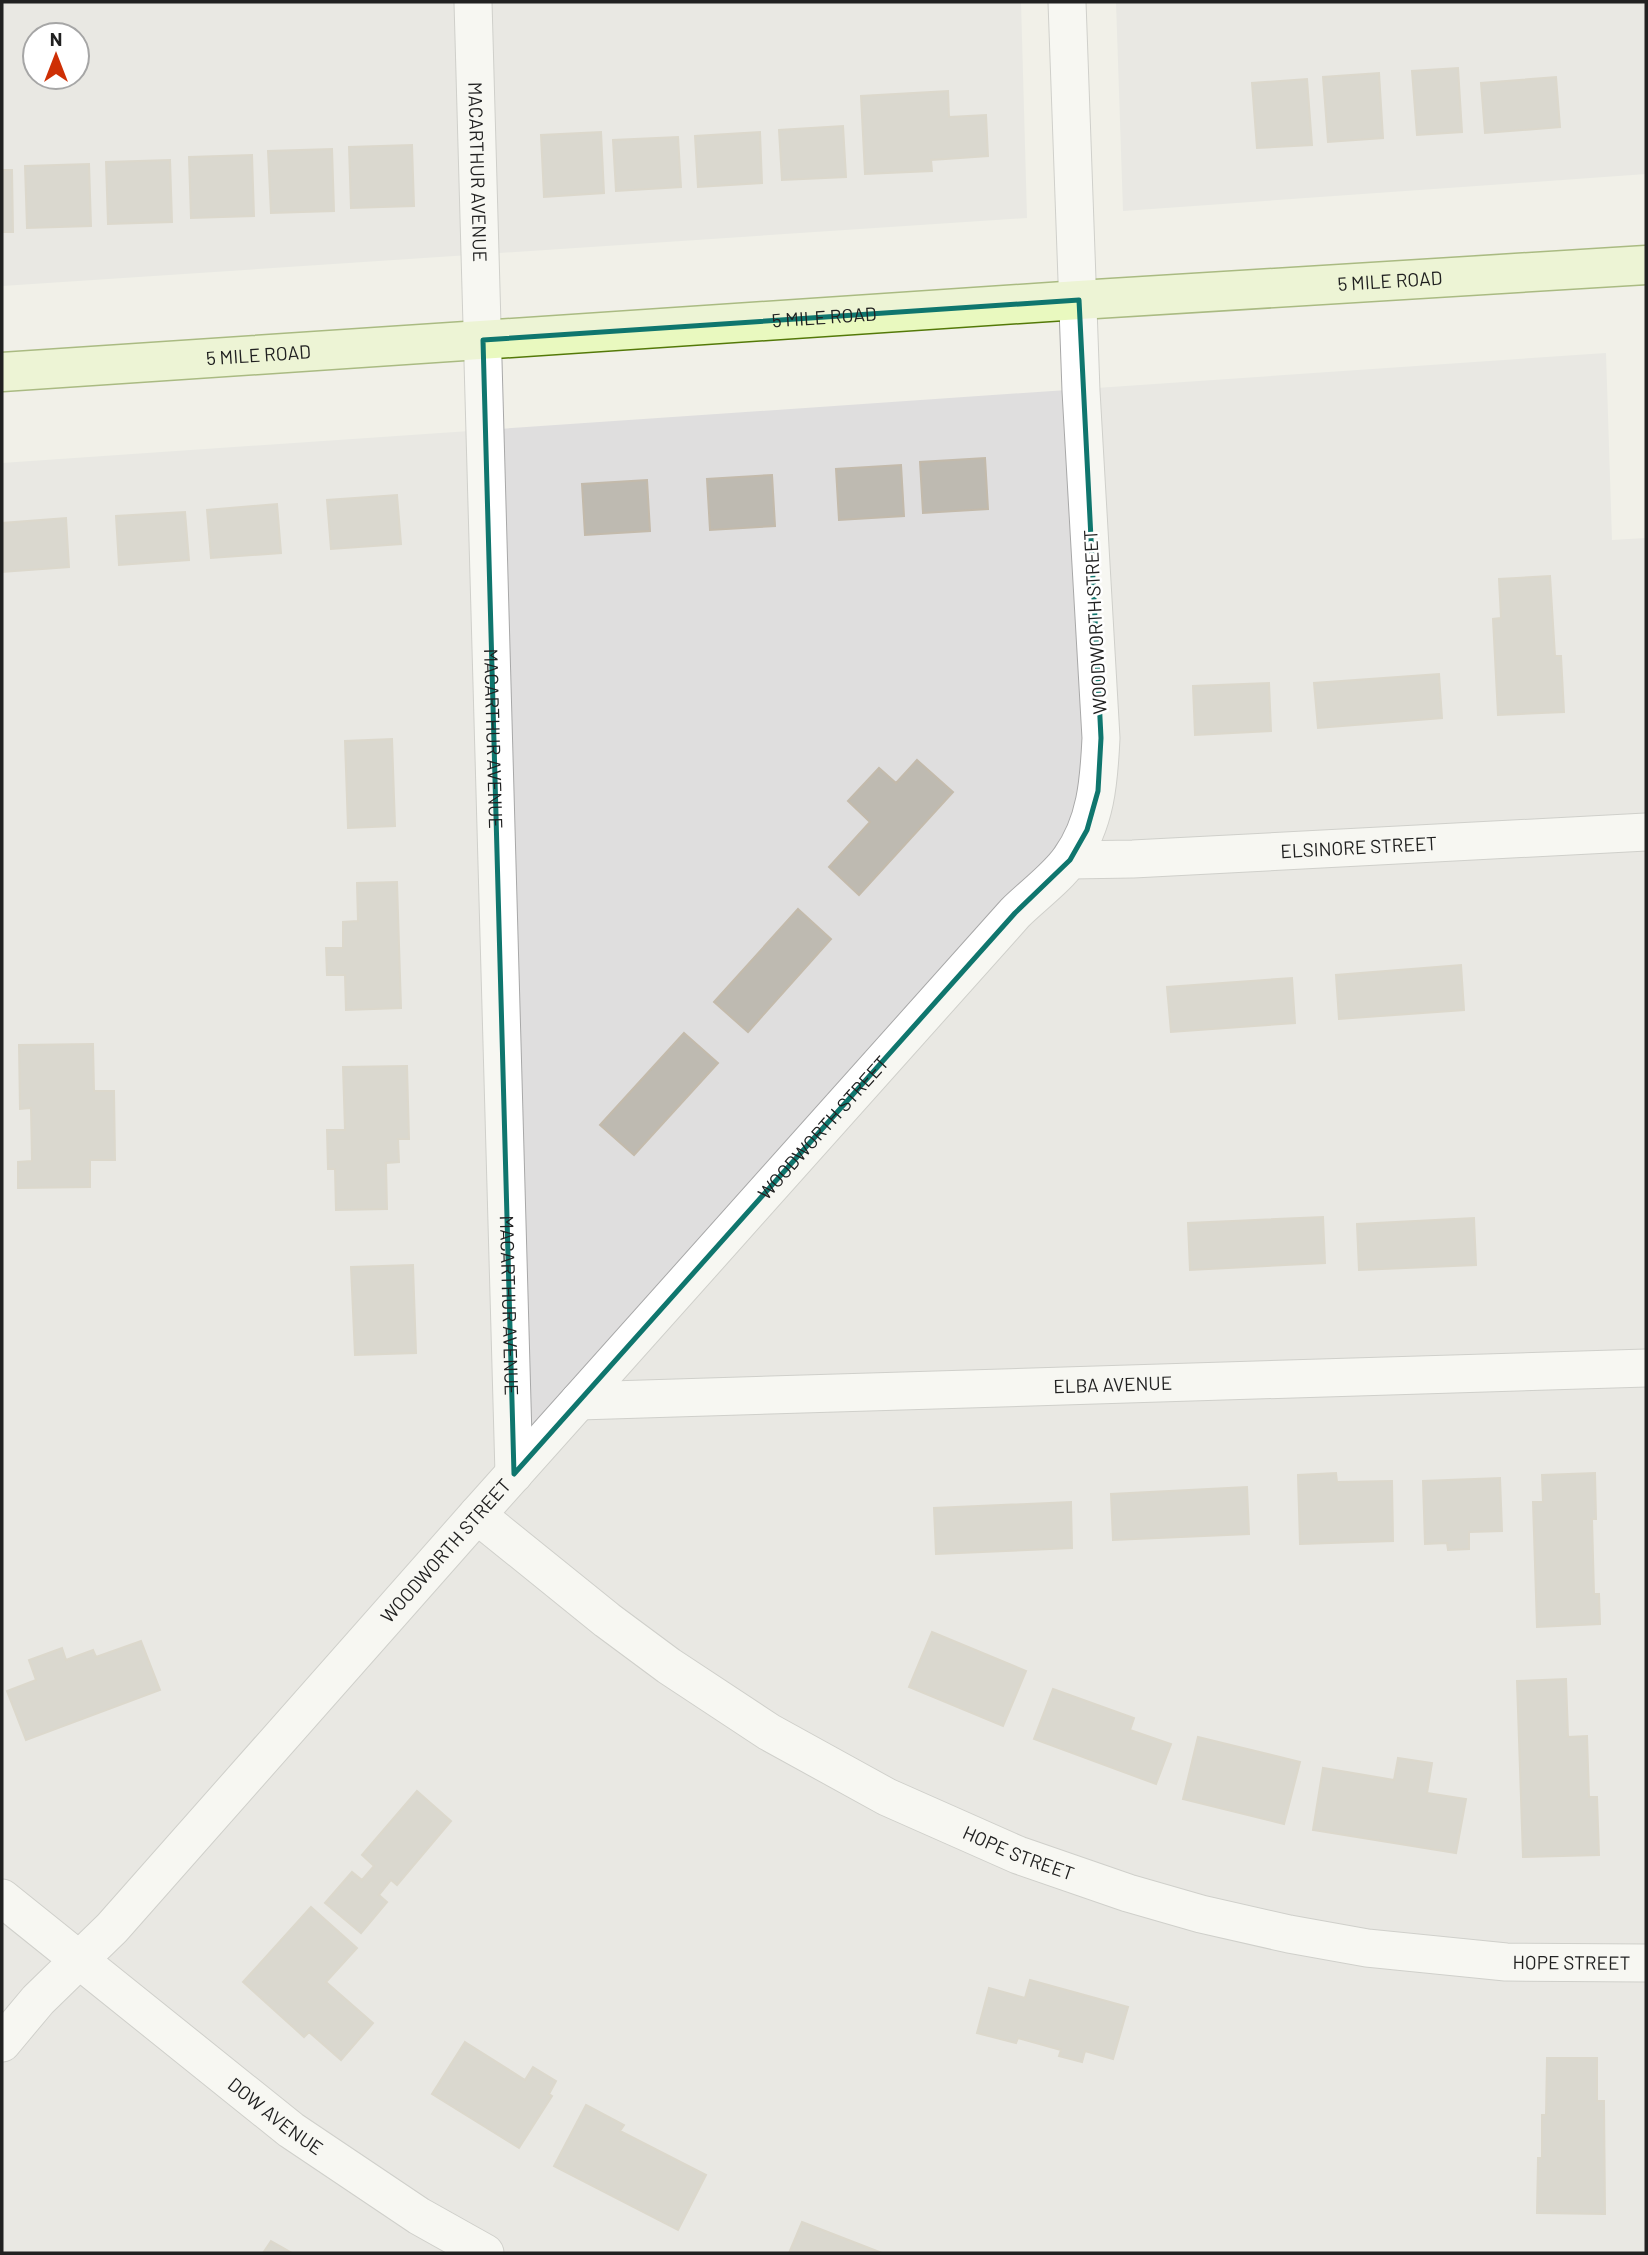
<svg xmlns="http://www.w3.org/2000/svg" width="1648" height="2255" viewBox="0 0 1648 2255" font-family="Barlow,sans-serif">
<style>
.residential{fill:#dfdede;fill-rule:evenodd}
.building{fill:#bebab1;stroke:#c3baab;stroke-width:2}
.lines{fill:none;stroke-linecap:round;stroke-linejoin:round}
.street-casing{stroke:#a8a8a8;stroke-width:39}
.secondary-casing{stroke:#547908;stroke-width:41}
.street{stroke:#fff;stroke-width:37}
.secondary{stroke:#e9f9bf;stroke-width:38}
.marked{fill:none;stroke:#0f766e;stroke-width:5;stroke-linejoin:round}
.labels{text-anchor:middle;stroke-width:5;stroke-linejoin:round;paint-order:stroke}
.street-label{font-size:19px;fill:#212121;stroke:#fff}
</style>
<rect width="100%" height="100%" fill="#f1f0e8"/>
<!-- residential -->
<path class="residential" d="M2,2H1021L1027,218L2,286ZM35,35H77V77H35Z
M1116,2H1646V174L1123,211Z
M1606,353L1612,540L1646,538V2253H2V463Z"/>
<!-- building -->
<path class="building" d="M1458,68L1462,132L1417,135L1412,71Z
M1379,73L1383,138L1328,142L1323,77Z
M1556,77L1560,127L1485,133L1481,83Z
M1307,79L1312,145L1257,148L1252,83Z
M948,91L949,117L986,115L988,156L931,160L932,171L865,174L861,96Z
M843,126L846,177L782,180L779,130Z
M601,132L604,193L544,197L541,135Z
M760,132L762,183L698,187L695,136Z
M678,137L681,187L616,191L613,140Z
M412,145L414,206L351,208L349,147Z
M332,149L334,211L271,213L268,151Z
M252,155L254,216L191,218L189,157Z
M170,160L172,222L108,224L106,162Z
M89,164L91,226L27,228L25,166Z
M2,170H12L13,232H2Z
M985,458L988,509L923,513L920,462Z
M901,465L904,516L839,520L836,469Z
M772,475L775,526L710,530L707,479Z
M647,480L650,531L585,535L582,484Z
M397,495L401,544L331,549L327,500Z
M277,504L281,553L211,558L207,510Z
M185,512L189,560L119,565L116,516Z
M66,518L69,567L2,572V523Z
M1550,576L1555,656H1561L1564,712L1498,715L1493,619L1501,618L1499,579Z
M1439,674L1442,718L1318,728L1314,683Z
M1269,683L1271,731L1195,735L1193,686Z
M392,739L395,826L348,828L345,741Z
M917,760L953,792L859,895L829,867L870,822L848,801L879,768L896,783Z
M397,882L401,1008L346,1010L345,975H327L326,948H343V922L358,921L357,883Z
M798,909L831,939L748,1032L714,1002Z
M1461,965L1464,1010L1339,1019L1336,975Z
M1292,978L1295,1023L1171,1032L1167,987Z
M684,1033L718,1063L634,1155L600,1125Z
M93,1044L94,1091H114L115,1160H90V1187L18,1188V1162L32,1161L31,1108L20,1109L19,1045Z
M407,1066L409,1139H398L399,1162L386,1163L387,1209L336,1210L335,1169H328L327,1130H345L343,1067Z
M1323,1217L1325,1263L1190,1270L1188,1223Z
M1474,1218L1476,1265L1359,1270L1357,1224Z
M413,1265L416,1353L355,1355L351,1267Z
M1336,1473L1337,1482L1392,1481L1393,1541L1300,1544L1298,1475Z
M1595,1473L1596,1519H1592L1594,1594H1599L1600,1624L1537,1627L1533,1502H1543L1542,1475Z
M1500,1478L1502,1531L1469,1532V1549L1448,1550L1447,1543L1425,1544L1423,1481Z
M1247,1487L1249,1534L1113,1540L1111,1494Z
M1071,1502L1072,1548L936,1554L934,1508Z
M932,1632L1026,1671L1003,1726L909,1687Z
M141,1641L160,1690L26,1740L7,1691L36,1680L29,1660L62,1648L66,1660L93,1650L96,1657Z
M1566,1679L1568,1737L1587,1736L1589,1797H1597L1599,1855L1523,1857L1517,1681Z
M1053,1689L1134,1718L1130,1730L1171,1744L1156,1784L1034,1739Z
M1198,1737L1300,1762L1284,1824L1183,1799Z
M1398,1758L1432,1763L1427,1793L1466,1799L1456,1853L1313,1830L1323,1768L1394,1780Z
M417,1791L451,1821L397,1885L391,1880L379,1895L387,1902L361,1933L325,1903L352,1872L362,1880L374,1866L362,1855Z
M311,1907L357,1948L326,1982L373,2023L341,2060L309,2032L304,2037L243,1982Z
M1030,1980L1128,2007L1113,2059L1085,2051L1082,2062L1059,2056L1061,2050L1018,2038L1016,2043L977,2033L989,1988L1025,1998Z
M465,2042L525,2080L533,2067L556,2081L549,2094L552,2096L519,2148L432,2094Z
M1547,2058H1597V2101H1604L1605,2214L1537,2213L1538,2158H1542V2115H1546Z
M586,2105L624,2125L620,2131L706,2175L678,2230L554,2166Z
M802,2222L882,2253H789Z
M271,2241L292,2253H263Z"/>
<g class="lines">
<!-- street casing -->
<g class="street-casing">
<g id="street">
<path id="s1" d="M473,2L514,1474"/>
<path id="s2" d="M1070,860L1133,859L1646,832"/>
<path id="s3" d="M579,1401L1646,1368"/>
<path id="s4" d="M477,1515L607,1620L669,1666L769,1732L887,1797L1018,1855L1128,1893L1201,1914L1289,1934L1367,1948L1506,1962L1646,1963"/>
<path id="s5" d="M2,1898L291,2130L419,2216L485,2253"/>
<path id="s6" d="M2,2043L38,2000L112,1928L477,1515L1015,913C1032,896 1057,878 1070,859C1096,823 1099,781 1101,738L1081,391L1067,2"/>
</g>
</g>
<!-- secondary casing -->
<g class="secondary-casing">
<g id="secondary">
<path id="s7" d="M2,372L1079,300L1646,265"/>
</g>
</g>
<!-- street -->
<use href="#street" class="street"/>
<!-- secondary -->
<use href="#secondary" class="secondary"/>
</g>
<!-- marked area -->
<path d="M0 0H1648V2255H0ZM1079,300L1101,738L1098,791L1087,830L1070,860L1015,913L514,1474L483,340Z" fill="#f1f0e8" fill-opacity=".55" fill-rule="evenodd"/>
<path class="marked" d="M1079,300L1101,738L1098,791L1087,830L1070,860L1015,913L514,1474L483,340Z"/>
<g class="labels">
<!-- street labels -->
<g class="street-label">
<text dy="7" stroke="none"><textPath href="#s1" startOffset="170">MACARTHUR AVENUE</textPath></text>
<text dy="7" stroke="none"><textPath href="#s7" startOffset="1391">5 MILE ROAD</textPath></text>
<text dy="7" stroke="none"><textPath href="#s7" startOffset="824">5 MILE ROAD</textPath></text>
<text dy="7" stroke="none"><textPath href="#s7" startOffset="257">5 MILE ROAD</textPath></text>
<text transform="translate(1095 622) rotate(-93)" y="7">WOODWORTH STREET</text>
<text dy="7" stroke="none"><textPath href="#s1" startOffset="737">MACARTHUR AVENUE</textPath></text>
<text dy="7" stroke="none"><textPath href="#s2" startOffset="289">ELSINORE STREET</textPath></text>
<text dy="7" stroke="none"><textPath href="#s6" startOffset="1230">WOODWORTH STREET</textPath></text>
<text dy="7" stroke="none"><textPath href="#s1" startOffset="1304">MACARTHUR AVENUE</textPath></text>
<text dy="7" stroke="none"><textPath href="#s3" startOffset="534">ELBA AVENUE</textPath></text>
<text dy="7" stroke="none"><textPath href="#s6" startOffset="663">WOODWORTH STREET</textPath></text>
<text dy="7" stroke="none"><textPath href="#s4" startOffset="642">HOPE STREET</textPath></text>
<text dy="7" stroke="none"><textPath href="#s4" startOffset="1209">HOPE STREET</textPath></text>
<text dy="7" stroke="none"><textPath href="#s5" startOffset="350">DOW AVENUE</textPath></text>
</g>
</g>
<!-- border -->
<rect width="1648" height="2255" fill="none" stroke="#212121" stroke-width="7"/>
<!-- north arrow -->
<g transform="translate(56 56)"><circle r="33" fill="#ffffff" stroke="#a6a6a6" stroke-width="2"/>
<path d="M0-5L12 26L0 18L-12 26Z" fill="#ce2f05"/>
<text y="-10" font-size="19" font-weight="bold" text-anchor="middle" fill="#212121">N</text>
</g>
</svg>
